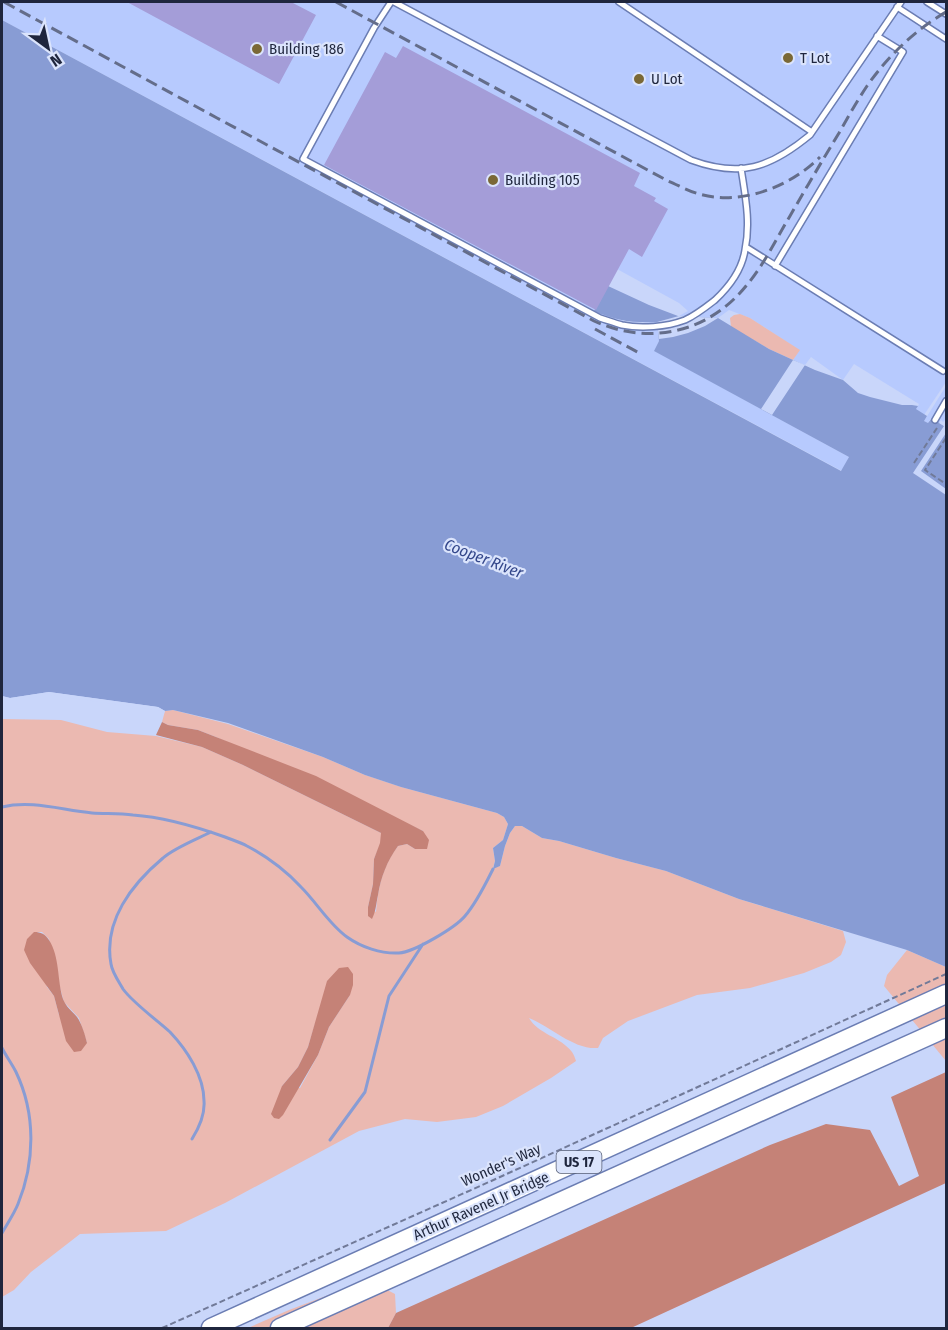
<svg xmlns="http://www.w3.org/2000/svg" width="948" height="1330" viewBox="0 0 948 1330" font-family="'Fira Sans Condensed',sans-serif">
<style>
.built{fill:#b7cafe}
.green{fill:#ebb9b1;fill-rule:evenodd}
.forest{fill:#c58277}
.water{fill:#889cd4}
.pier{fill:#c9d6fa}
.lines{fill:none;stroke-linecap:round;stroke-linejoin:round}
.stream{stroke:#889cd4;stroke-width:3}
.building{fill:#a49dd8}
.service-casing{stroke:#6b7db3;stroke-width:8}
.motorway-casing{stroke:#6b7db3;stroke-width:21}
.path{stroke:#717a98;stroke-width:2;stroke-dasharray:6 3;stroke-linecap:butt}
.service{stroke:#fff;stroke-width:5}
.motorway{stroke:#fff;stroke-width:18}
.rail{stroke:#646d8a;stroke-width:3;stroke-dasharray:12 6;stroke-linecap:butt}
.poi-dot{fill:#7a6836;stroke:#dbe4fc;stroke-width:2}
.labels{text-anchor:middle;stroke-width:4.5;stroke-linejoin:round;paint-order:stroke}
.shield{fill:#dbe4fc;stroke:#575f76;stroke-width:1.5}
.shield-label{font-size:14px;font-weight:bold;fill:#1f263d}
.poi-label{font-size:15px;fill:#1f263d;stroke:#dbe4fc;text-anchor:start}
.street-label{font-size:15px;fill:#1f263d;stroke:#dbe4fc}
.water-label{font-size:16px;font-style:italic;fill:#34478b;stroke:#dbe4fc}
</style>
<rect width="100%" height="100%" fill="#c9d6fa"/>
<!-- built -->
<path class="built" d="M2,2H946V382L924,415L916,409L919,404L854,364L843,380L811,357L805,365L793,360L799,350L750,318L729,310L718,318L679,316L688,311L679,303L617,269L595,311L626,322L642,323L657,322L659,341L655,351L849,457L842,471L2,20Z
M946,386V422L944,426L931,418L928,423L924,421Z"/>
<!-- green -->
<path class="green" d="M740,314L750,318L800,350L793,360L769,349L731,327L730,318L734,315Z
M173,710L228,724L323,757L365,775L401,787L497,813L504,817L508,824L503,840L493,848L495,861L493,868L500,866L505,846L510,833L515,826H522L542,838L559,841L616,858L666,871L739,899L843,931L846,942L841,955L831,962L804,973L750,988L697,995L628,1021L603,1038L598,1048C574,1050 551,1027 529,1018C538,1034 561,1037 572,1052C574,1055 575,1058 576,1061L551,1078L503,1106L476,1117L437,1122L405,1119L359,1131L225,1203L166,1231L80,1234L31,1272L14,1290L2,1297V719L61,720L107,732L156,736L202,747L243,765L381,833V843L374,859L373,884L368,907L376,912C378,887 383,865 398,846L407,844L415,849L423,831L216,737L198,730L168,725L162,722L165,711ZM34,932H42L49,939L56,962L59,984L64,1002L79,1018L87,1043L59,1015L54,996L47,987ZM350,995L329,1027L318,1055L300,1088L282,1086L298,1067L308,1047L315,1024Z
M907,950L946,967V1061L884,986L887,975Z
M368,1280L395,1294L396,1313L388,1328H248L289,1310Z"/>
<!-- forest -->
<path class="forest" d="M162,722L168,725L198,730L216,737L316,776L423,831L429,840L427,849H415L407,844L398,846C387,861 381,877 378,895C376,904 376,911 372,919L368,916V907L373,884L374,859L380,843L381,833L243,765L202,747L156,735Z
M34,932C41,932 45,934 49,940C60,957 57,980 63,999C66,1007 72,1011 77,1017C82,1024 85,1035 87,1043L81,1051L74,1052L66,1041L54,996L30,963L24,950L27,939Z
M348,967L353,974V985L350,995L329,1027L318,1055L283,1115L279,1119L274,1118L271,1114L282,1086L298,1067L308,1047L327,981L339,968Z
M946,1072V1183L631,1328H388L396,1313L770,1145L826,1124L870,1130L899,1186L919,1176L891,1097Z"/>
<!-- water -->
<path class="water" d="M2,20L841,471L849,457L654,351L659,341L657,322C632,323 617,321 594,311L608,286L649,305L678,316L718,318L769,349L815,370L843,380L858,393L870,397L902,405H912L918,406L916,409L927,416L924,421L928,423L932,418L944,426L946,422V967L907,950L739,899L666,871L616,858L559,841L542,838L522,826H515L510,833L505,846L500,866L493,869L495,861L493,848L503,840L508,824L504,817L497,813L401,787L365,775L323,757L228,723L173,710L165,711L158,707L49,692L10,698L2,696Z"/>
<!-- pier -->
<path class="pier" d="M679,316L718,318L705,326L688,333L673,337L659,339L657,322Z
M793,360L805,365L772,415L761,409Z
M946,419V433L921,471L946,489V495L913,473L944,426L939,423L941,420L943,422Z
M49,692L158,707L165,711L164,713L157,710L49,695L10,701L2,699V696L10,698Z"/>
<g class="lines">
<!-- stream -->
<path class="stream" d="M2,807C32,800 61,810 92,813C105,814 119,813 133,815C163,817 197,827 225,837C232,840 240,842 247,846C266,856 286,871 301,887C317,903 329,924 347,937C361,947 381,954 399,953C414,952 455,928 465,916C477,902 485,885 493,869
M2,1048C6,1056 12,1064 16,1072C36,1114 35,1162 18,1204C14,1214 7,1224 2,1233
M192,1139C199,1128 205,1114 204,1101C204,1076 187,1050 170,1032C157,1020 133,1003 123,989C119,982 112,972 111,964C103,921 132,884 163,858C174,848 197,839 211,832
M330,1140L365,1092L389,996L423,944"/>
</g>
<!-- building -->
<path class="building" d="M127,2H291L316,15L279,84Z
M403,46L640,173L634,186L656,198L654,201L668,209L642,257L629,249L596,310L324,165L385,52L396,58Z"/>
<g class="lines">
<!-- service casing -->
<g class="service-casing">
<path id="service" d="M391,2L374,28L303,159L600,318C607,320 614,323 622,325C641,329 666,327 685,320C696,315 706,307 715,300C730,286 742,270 745,250C751,222 745,195 741,168
M394,2L691,160C740,178 770,168 810,135L901,2
M619,2L812,132
M927,2L946,14
M897,7L946,39
M746,247L943,371
M775,266L903,52L877,36
M935,420L946,401"/>
</g>
<!-- motorway casing -->
<g class="motorway-casing">
<path id="motorway" d="M211,1328L946,994
M280,1328L946,1028"/>
</g>
<!-- path -->
<path class="path" d="M946,438L925,470L946,484
M914,463L937,428
M162,1328L489,1182L946,974"/>
<!-- service -->
<use href="#service" class="service"/>
<!-- motorway -->
<use href="#motorway" class="motorway"/>
<!-- rail -->
<path class="rail" d="M4,2L217,118L594,321C649,346 708,333 746,286C764,265 776,239 790,216C806,188 822,161 839,133C848,117 857,101 867,86C888,56 915,30 946,12
M336,2L668,181C678,185 688,191 699,194C741,206 790,187 820,157
M595,329L641,354"/>
</g>
<!-- markers -->
<g class="poi-dot">
<circle cx="257" cy="49" r="6"/>
<circle cx="788" cy="58" r="6"/>
<circle cx="639" cy="79" r="6"/>
<circle cx="493" cy="180" r="6"/>
</g>
<g class="labels">
<!-- shield labels -->
<rect class="shield" x="556.5" y="1151" width="45" height="22" rx="4.5"/>
<g class="shield-label">
<text x="579" y="1167">US 17</text>
</g>
<!-- poi labels -->
<g class="poi-label">
<text x="269" y="54">Building 186</text>
<text x="800" y="63">T Lot</text>
<text x="651" y="84">U Lot</text>
<text x="505" y="185">Building 105</text>
</g>
<!-- street labels -->
<g class="street-label">
<text transform="translate(501 1165) rotate(-24)" y="5">Wonder's Way</text>
<text transform="translate(481 1206) rotate(-24)" y="5">Arthur Ravenel Jr Bridge</text>
</g>
<!-- water labels -->
<g class="water-label">
<text transform="translate(484 558) rotate(21)" y="6">Cooper River</text>
</g>
</g>
<!-- border -->
<rect width="948" height="1330" fill="none" stroke="#1f263d" stroke-width="6"/>
<!-- north arrow -->
<g transform="translate(48 48) rotate(147)" stroke="#dbe4fc" stroke-width="4.5" paint-order="stroke">
<path d="M0-4.5L10 22L0 15L-10 22Z" fill="#1f263d"/>
<text y="-9" font-size="16" font-weight="bold" text-anchor="middle" fill="#1f263d">N</text>
</g>
</svg>
